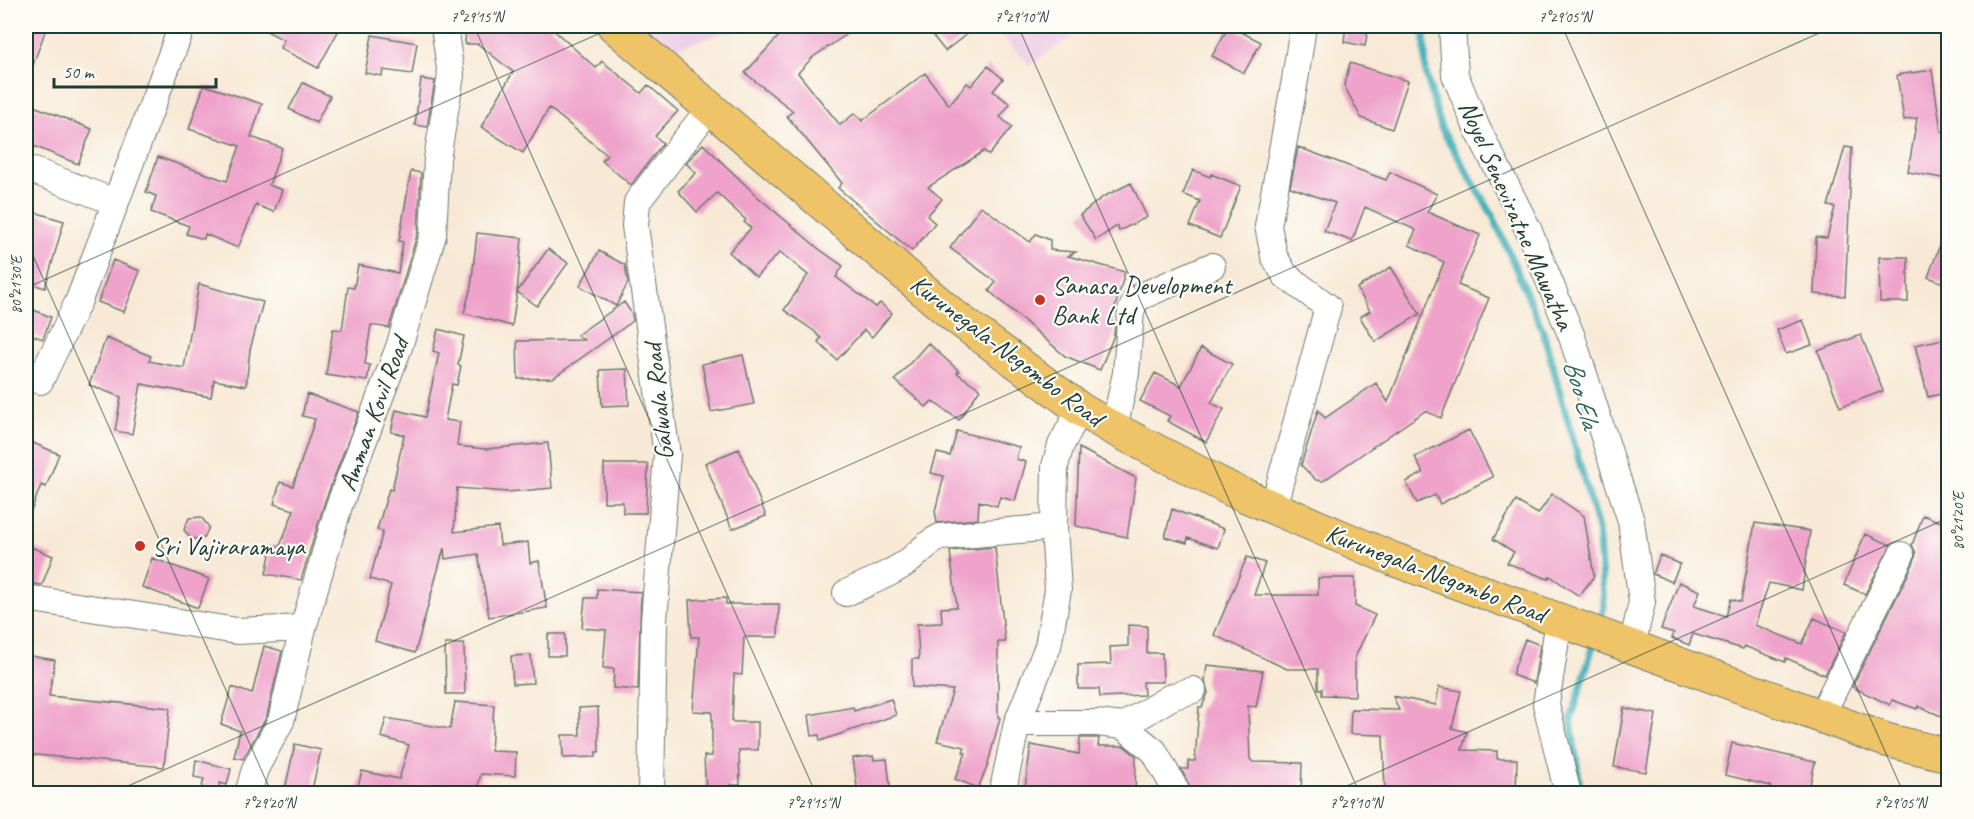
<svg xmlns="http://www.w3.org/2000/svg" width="1974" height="819" viewBox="0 0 1974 819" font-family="Caveat,sans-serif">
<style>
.built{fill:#eed0e7}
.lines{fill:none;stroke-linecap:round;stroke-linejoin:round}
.stream{stroke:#40b0b9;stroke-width:7}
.building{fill:#efa3cb}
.street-casing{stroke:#6b796d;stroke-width:28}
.primary-casing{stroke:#6b796d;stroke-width:35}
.street{stroke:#fff;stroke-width:26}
.primary{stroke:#efc469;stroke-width:33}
.ticks{fill:none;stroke:#1f3d34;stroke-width:1.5;stroke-opacity:0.45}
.poi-dot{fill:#c8321e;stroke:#fdfcf7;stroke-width:2}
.labels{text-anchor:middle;stroke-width:4.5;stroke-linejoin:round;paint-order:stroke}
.street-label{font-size:26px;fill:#1f3d34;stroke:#fdfcf7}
.poi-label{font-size:26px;fill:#1f3d34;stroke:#fdfcf7;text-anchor:start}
.water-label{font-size:27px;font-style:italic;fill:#2b6563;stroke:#fdfcf7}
.neatline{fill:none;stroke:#1f3d34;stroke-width:2}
.ticks-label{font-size:15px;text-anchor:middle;fill:#1f3d34}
</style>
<rect width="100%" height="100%" fill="#fdfcf7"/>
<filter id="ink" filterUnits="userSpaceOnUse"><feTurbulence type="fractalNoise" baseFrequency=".0167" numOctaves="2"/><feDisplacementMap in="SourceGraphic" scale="12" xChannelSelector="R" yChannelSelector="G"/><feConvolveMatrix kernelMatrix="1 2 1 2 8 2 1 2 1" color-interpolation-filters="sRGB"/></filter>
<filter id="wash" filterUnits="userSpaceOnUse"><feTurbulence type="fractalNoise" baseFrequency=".008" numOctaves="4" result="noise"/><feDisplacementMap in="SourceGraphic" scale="24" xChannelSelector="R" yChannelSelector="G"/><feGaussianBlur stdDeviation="1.35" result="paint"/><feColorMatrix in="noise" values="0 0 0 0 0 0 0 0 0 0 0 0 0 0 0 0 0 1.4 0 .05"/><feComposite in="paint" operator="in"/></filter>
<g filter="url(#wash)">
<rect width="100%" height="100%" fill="#f8e9d6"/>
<!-- built -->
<path class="built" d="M614,26H737L732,30L650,57Z
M993,26H1089L1029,65Z"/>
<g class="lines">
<!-- stream -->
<path class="stream" d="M1424,26L1426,73L1441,128L1493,216L1543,331L1598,529L1604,607L1598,627
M1581,794L1571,720L1594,643"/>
</g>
<g id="blocks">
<!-- building -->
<path class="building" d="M26,26H47L28,79L26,78Z
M257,26H341L318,68L280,48L284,40Z
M466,26H549L596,68L602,61L641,93L648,85L678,111L655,136L663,143L631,185L602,161L607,155L549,108L523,153L481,127L513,72L478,44H465Z
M788,26H859L813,57L798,73L840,125L855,113L862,121L925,73L949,105L967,83L971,86L988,66L1003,79L993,91L1010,104L1000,117L1012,127L989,155L984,151L928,187L942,199L927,216L935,223L912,251L838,188L842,183L787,116L793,111L745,73Z
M925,26H977L945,51Z
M1229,26L1261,42L1244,73L1212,56Z
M1346,26H1369L1365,46L1344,42Z
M372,35L417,43L412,74L383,70L382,76L365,73Z
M1350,63L1408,81L1392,129L1361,118L1344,85Z
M1932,70L1941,131L1948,132V179L1908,172L1917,118L1904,120L1897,75Z
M421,79L435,81L427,127L415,125Z
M303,83L330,96L316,123L289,109Z
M204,85L262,104L251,137L282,148L269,185L282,190L274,212L256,205L238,248L205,234L204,239L186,234L189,226L151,212L156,196L146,192L158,157L227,181L240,146L189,129Z
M26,103L92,129L78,164L26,143Z
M703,144L758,197L819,249L843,266L836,277L876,307L880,303L892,313L872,337L864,330L837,360L818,342L821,338L814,331L784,310L808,275L780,252L756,277L729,252L751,228L744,222L746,220L717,193L697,212L678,191L696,173L686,163Z
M1298,147L1386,180L1390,172L1437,194L1427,212L1480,235L1458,285L1489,298L1441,418L1425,411L1323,481L1316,480L1301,465L1318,410L1325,418L1376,383L1388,402L1444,262L1409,245L1416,230L1365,207L1352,241L1324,231L1335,203L1290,187Z
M1845,147L1852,148L1845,296L1814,294L1816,237L1827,238L1835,207L1828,206Z
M1193,170L1210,177L1211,174L1241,186L1220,238L1190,226L1200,201L1183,194Z
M411,171L421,173L418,232L389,328L371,325L365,364L370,365L367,381L326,375L333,329L342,330L348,287L354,288L358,265L398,273L403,242L399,241Z
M1131,183L1147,217L1119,231L1117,226L1096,240L1080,215L1103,197Z
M981,206L1030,242L1036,234L1050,240V250L1076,252L1068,256L1125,272L1111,322L1115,324L1114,335L1100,370L1065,356L989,291L996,282L950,248Z
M31,211L64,221L45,288L26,282V229Z
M1947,226H1948V285L1928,277Z
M477,233L522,238L517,292L548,249L568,263L537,306L517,292L512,326L464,313L471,287Z
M599,251L625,265L628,283L616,306L580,286Z
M1879,257H1908V302H1880Z
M113,260L140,271L124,312L98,302Z
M1391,267L1420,314L1375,342L1360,317L1370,311L1357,288Z
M199,284L263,302L250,350L246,386L214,380L211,397L141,384L132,434L115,431L121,397L89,385L106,338L151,356L149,361L184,368Z
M624,302L632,314L633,321L553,378L518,379L517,341L584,340L577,335Z
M26,307L51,317L43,339L26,333Z
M1803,320L1812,345L1786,354L1777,330Z
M438,329L464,336L458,365L461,366L457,385L452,384L445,420L460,422L457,446L486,449L548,443L552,488L508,492L457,488L454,532L498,527L500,545L528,542L530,563L539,561L547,608L489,617L478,554L445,559L444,548L415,653L375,641L391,585L370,579L383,531L377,530L389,489L392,490L404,435L391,432L396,410L425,417L439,353L433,351Z
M1861,335L1883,391L1840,407L1818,351Z
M1948,338V373L1941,375L1945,393L1928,397L1915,345Z
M928,343L959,371L957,373L980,389L959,420L932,401L926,407L895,380Z
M1201,348L1232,364L1211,403L1224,409L1206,442L1167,421L1170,416L1140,401L1155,373L1181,386Z
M743,355L754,404L711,412L702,364Z
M627,369L629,405L602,406L600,370Z
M307,394L359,412L325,501L301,580L266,574L272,545L280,546L294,510L274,504L280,482L293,486L315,419L302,416Z
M1469,430L1493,477L1440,504L1435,495L1417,503L1406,482L1423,473L1415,457Z
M957,431L1019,447L1016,459L1026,462L1015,501L1000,497L997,506L979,501L978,519L937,523L935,511L944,476L931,473L937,453L950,456Z
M26,440L59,454L46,487L41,485L27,522Z
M1079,448L1136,478L1127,537L1076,526Z
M739,449L766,516L732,529L705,463Z
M604,464H648L646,513H623V502H604Z
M1552,494L1584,516L1594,576L1579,596L1550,576L1548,579L1507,563L1514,552L1493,539L1516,501L1538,514Z
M1172,509L1224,529L1218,548L1188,538L1187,543L1165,537Z
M1923,515L1948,525V719L1918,706L1917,709L1892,700L1890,705L1852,687L1914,562L1916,553L1912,545Z
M201,517L209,527L204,538L191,539L184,530L189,518Z
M1755,523L1810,531L1802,590L1769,583L1755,625L1802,644L1814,618L1846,632L1825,675L1786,658L1785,662L1744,646L1743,649L1693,634L1689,645L1672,638L1674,633L1661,629L1679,582L1700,591L1694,606L1726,616L1731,599L1741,602Z
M1865,534L1891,545L1865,594L1844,585Z
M26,545L53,556L42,585L26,583Z
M995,547L1005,642H998V717L1000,718L987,767L978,788L955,779L966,753L963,752L965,747L937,741L953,690L912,687V659H919L917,624L942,623L941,608L957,607L950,551Z
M1660,555L1680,564L1672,582L1653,574Z
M1247,557L1265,563L1254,595H1318V578H1355V606L1375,615L1355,657V696L1322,695V689H1318V669H1287L1214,635Z
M152,558L209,579L198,608L142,587Z
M597,589L641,592L638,690L613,688L614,669L603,668L606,630L582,628L585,598H597Z
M726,598V604H779L778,637H744L742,675L734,674L732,722H758V750H739L740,785H730V794H706L704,756H712V712L693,711L699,637H691L689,600Z
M1128,625L1147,626V653H1162L1163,682H1143L1144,695L1100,697L1099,689H1078V665L1111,664L1110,647L1128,646Z
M548,634H565V656H548Z
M1525,639L1540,645L1534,683L1512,675Z
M445,644H464L465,694H446Z
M264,646L282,651L267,716L243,759L234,757L240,731L221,724L232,687L252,694Z
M26,655L55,660L49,696L170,708L164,767L26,754Z
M531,655L533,683L513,684L511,656Z
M1207,665L1263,671L1256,707L1248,706L1250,759L1253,762L1302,763L1301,794L1192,792L1181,769H1188V761H1195L1199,707H1202L1208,693L1205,681Z
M1439,687L1461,691L1452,728L1467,732L1462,750L1497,751V759H1517L1516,794H1385L1383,735L1350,734L1351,709L1399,710L1393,696L1436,705Z
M891,699L896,715L820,741L819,735L812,736L809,715L853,707L854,711Z
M455,702L494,705L491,751L516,752L515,776L481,774L476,794H356L362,771L399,779L409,745L381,737L386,718L450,729Z
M598,707L599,752H596V757L563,758L562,735H580L579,708Z
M1624,708L1656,714L1646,772L1614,767Z
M1080,738H1099L1098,746H1124L1136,756L1135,794H1024L1031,745L1079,754Z
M1732,743L1815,762L1808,794H1769L1771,786L1725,775Z
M295,744L321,750L311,794H284Z
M873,756L874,760L887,759L891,794H858L853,758Z
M196,760L231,769L227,785L220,783L217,794H200L204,779L194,777Z"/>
</g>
</g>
<g filter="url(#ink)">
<use href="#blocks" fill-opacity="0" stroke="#6b796d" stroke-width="1.5"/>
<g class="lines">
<!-- street casing -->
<g class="street-casing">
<path id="street" d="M1452,26L1455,75L1476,126L1528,229L1572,337L1631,521L1642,602L1632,646
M26,168L115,202
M40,381L79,300L182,26
M1114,429L1126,373L1131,311L1137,298L1212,266
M1273,508L1328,307L1285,275L1274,256L1268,226L1295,80L1303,26
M846,593C867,583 892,574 910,560C921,551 927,543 940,537L1054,527
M26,598L237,631L303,628
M1559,620L1546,704L1568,794
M1822,714L1901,555
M1017,723H1097L1123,726L1154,751L1178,794
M1123,726L1171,697L1193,690
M248,794L255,769L281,721L303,628L339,506L399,347L433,235L437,159L451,75L444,26
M651,794L654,620L667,455L635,226L637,202L709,109
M1002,794L1017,723L1048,646L1058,590L1054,527L1055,466L1061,445L1080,409"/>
</g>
<!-- primary casing -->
<g class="primary-casing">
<path id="primary" d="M614,26L954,316L1080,409L1114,429L1232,490L1393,559L1886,740L1948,755"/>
</g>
<!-- street -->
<use href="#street" class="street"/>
<!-- primary -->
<use href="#primary" class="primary"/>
</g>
</g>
<!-- ticks -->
<path class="ticks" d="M474,26L816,794M1018,26L1360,794M1562,26L1904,794M26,240L272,794M26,288L616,26M110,794L1835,26M1329,794L1948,518"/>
<!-- markers -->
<g class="poi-dot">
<circle cx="1040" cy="300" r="6"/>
<circle cx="140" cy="546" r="6"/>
</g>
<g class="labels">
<!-- street labels -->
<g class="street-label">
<text transform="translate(1517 215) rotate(66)" y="9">Noyel Seneviratne Mawatha</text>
<text transform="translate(1007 350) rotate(37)" y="9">Kurunegala-Negombo Road</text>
<text transform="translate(658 402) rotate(-96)" y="9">Galwala Road</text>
<text transform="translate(373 414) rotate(-70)" y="9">Amman Kovil Road</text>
<text transform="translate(1436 573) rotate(21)" y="9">Kurunegala-Negombo Road</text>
</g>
<!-- poi labels -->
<g class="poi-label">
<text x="1052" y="294">Sanasa Development<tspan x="1052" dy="30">Bank Ltd</tspan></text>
<text x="152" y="555">Sri Vajiraramaya</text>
</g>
<!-- water labels -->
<g class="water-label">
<text transform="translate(1582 394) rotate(74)" y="9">Boo Ela</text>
</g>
</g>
<!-- margin -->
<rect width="1974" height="819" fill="none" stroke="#fdfcf7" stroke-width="66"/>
<!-- scale -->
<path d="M54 78v9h162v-9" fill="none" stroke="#1f3d34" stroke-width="3"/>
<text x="63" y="78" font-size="18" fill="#1f3d34" stroke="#fdfcf7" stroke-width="4.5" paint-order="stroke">50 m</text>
<rect x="33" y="33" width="1908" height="753" class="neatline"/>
<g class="ticks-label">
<text x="477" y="22">7°29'15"N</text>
<text x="1021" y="22">7°29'10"N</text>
<text x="1565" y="22">7°29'05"N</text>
<text transform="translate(16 285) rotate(-90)" y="5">80°21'30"E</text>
<text transform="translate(1958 521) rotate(-90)" y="5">80°21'20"E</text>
<text x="269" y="808">7°29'20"N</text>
<text x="813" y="808">7°29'15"N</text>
<text x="1356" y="808">7°29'10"N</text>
<text x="1900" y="808">7°29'05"N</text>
</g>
</svg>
